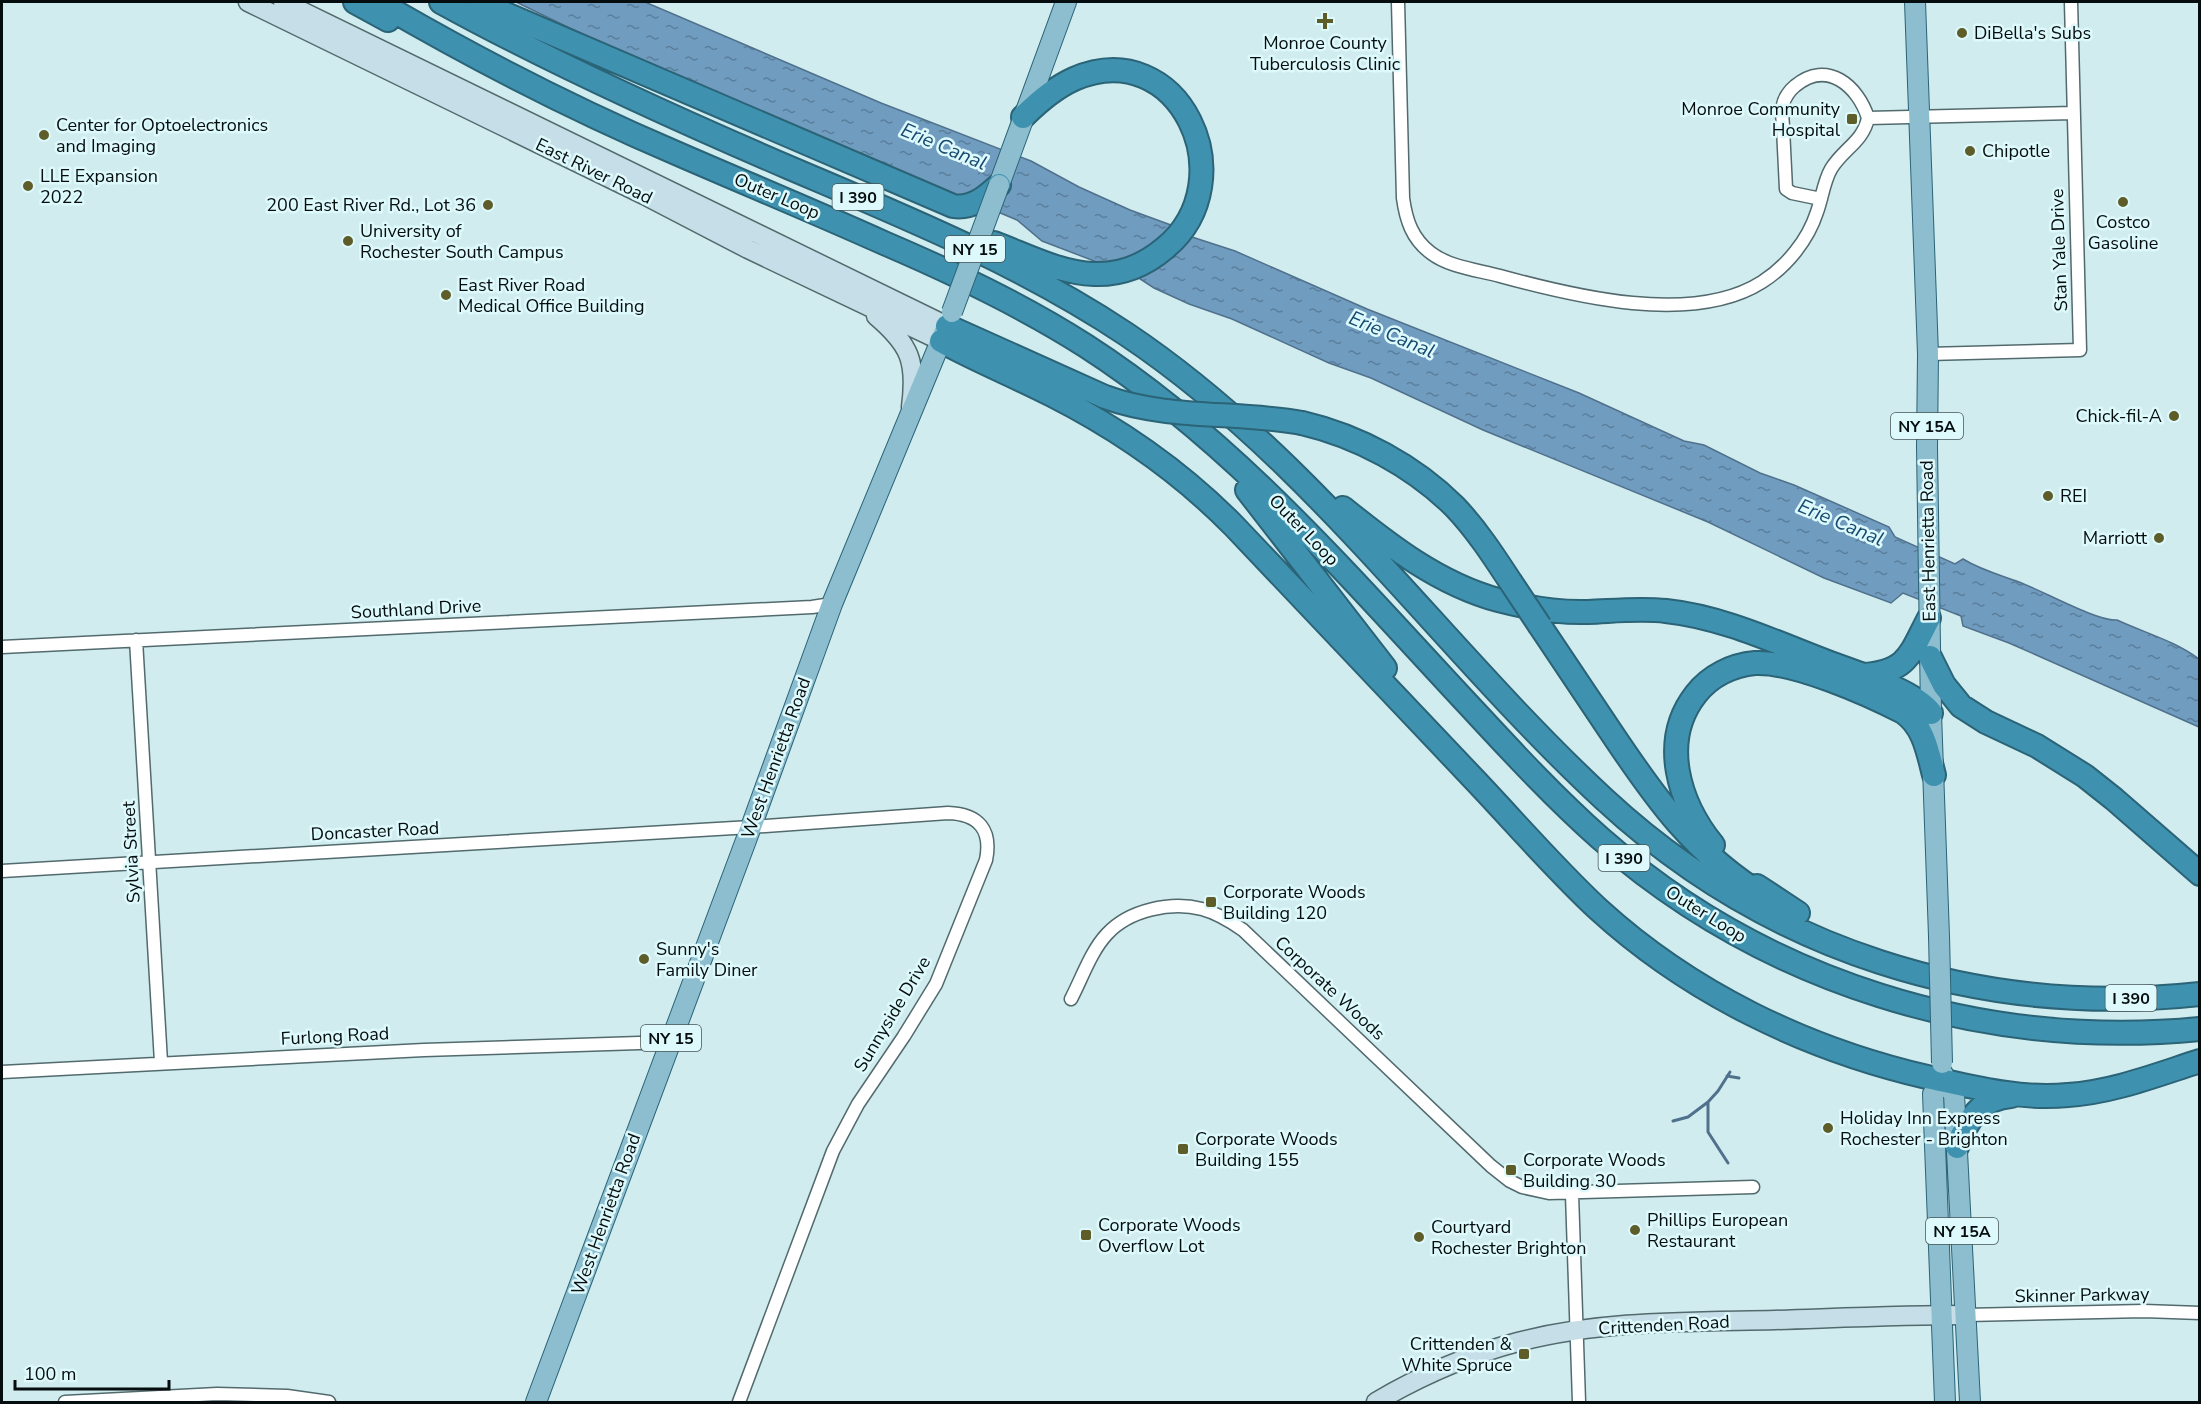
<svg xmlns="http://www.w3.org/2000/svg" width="2201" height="1404" viewBox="0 0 2201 1404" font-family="'Nunito Sans',sans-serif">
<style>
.water{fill:url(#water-ripples);stroke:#50718b;stroke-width:1.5}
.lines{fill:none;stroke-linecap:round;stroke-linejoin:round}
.stream{stroke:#50718b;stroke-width:3}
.street-casing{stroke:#526a6d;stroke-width:15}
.secondary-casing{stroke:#526a6d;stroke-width:21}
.primary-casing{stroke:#2b6377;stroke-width:22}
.highway-casing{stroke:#2b6377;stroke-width:26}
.street{stroke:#fff;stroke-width:12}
.secondary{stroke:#c5dee7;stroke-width:18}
.primary{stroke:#8cbecf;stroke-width:20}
.highway{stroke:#3f92af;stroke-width:22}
.primary-bridge-casing{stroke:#2b6377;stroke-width:22;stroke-linecap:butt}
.highway-bridge-casing{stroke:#2b6377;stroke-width:26;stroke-linecap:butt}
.primary-bridge{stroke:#8cbecf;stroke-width:20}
.highway-bridge{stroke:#3f92af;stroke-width:22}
.poi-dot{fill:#5e5c28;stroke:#ddf9fc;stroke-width:2}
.labels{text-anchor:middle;stroke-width:5;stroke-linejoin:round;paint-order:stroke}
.shield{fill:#ddf9fc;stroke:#465455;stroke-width:1.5}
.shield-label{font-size:16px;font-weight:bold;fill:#050d0e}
.poi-label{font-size:18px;fill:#050d0e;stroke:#ddf9fc;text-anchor:start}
.street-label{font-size:18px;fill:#050d0e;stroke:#ddf9fc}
.water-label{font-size:20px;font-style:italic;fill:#15496e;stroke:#ddf9fc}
</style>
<defs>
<pattern id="water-ripples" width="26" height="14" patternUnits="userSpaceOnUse" patternTransform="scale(1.5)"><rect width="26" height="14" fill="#709cc0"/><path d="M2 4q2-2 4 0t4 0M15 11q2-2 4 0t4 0" fill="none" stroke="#5a7e9a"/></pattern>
</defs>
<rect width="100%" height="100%" fill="#d0ecef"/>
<!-- water -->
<path class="water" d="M516,2H645L881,103L1031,161L1079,187L1130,210L1179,228L1192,237L1235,251L1367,309L1579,393L1684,441L1704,445L1760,473L1794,485L1889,527L1895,537L1955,564L1963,559C1981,570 2000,575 2019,582C2041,590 2098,622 2117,620C2145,633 2175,641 2199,659V727L2009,643L1963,626L1961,616L1903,593L1891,603L1824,578L1708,522L1483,430L1371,378L1329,363L1232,319L1189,304L1154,288L1122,267L1102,264L1042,241L1017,220L627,56Z"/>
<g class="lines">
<!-- stream -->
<path class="stream" d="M1727,1076L1739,1078
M1673,1121L1688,1117L1708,1102
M1728,1163L1708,1132V1102L1718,1091L1730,1072"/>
<!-- street casing -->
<g class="street-casing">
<path id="street" d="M1398,2L1403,198C1406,220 1412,239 1431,253C1449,267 1478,270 1500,276C1573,296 1693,326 1762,282C1787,266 1808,240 1817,212C1822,198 1824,181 1831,169C1843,149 1863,142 1868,118
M1868,118L2073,113
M1821,199L1792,193L1786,189C1785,169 1784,148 1783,128C1783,121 1781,112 1783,105C1784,98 1790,90 1795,86C1827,59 1858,86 1868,118
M1928,354L2080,350L2071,2
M136,640L161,1062
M2,647L812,607L832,604
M2,871L751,827L948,813C979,814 992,830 986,860L936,984L904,1036L858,1104L833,1151L739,1402
M1071,999C1082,978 1091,951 1107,934C1129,910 1171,901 1202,909C1217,913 1230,921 1243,930L1491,1166L1510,1181L1522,1187L1549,1193L1753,1187
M2,1072L424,1050L670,1042
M1572,1194L1579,1402
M1966,1315L2144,1311L2200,1313
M65,1402L217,1394L287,1396L329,1402"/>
</g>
<!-- secondary casing -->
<g class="secondary-casing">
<path id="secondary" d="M248,2L644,195L748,249L941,341
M283,2L947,326
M876,316C910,345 917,361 911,407
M1376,1402C1420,1376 1468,1355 1518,1342C1601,1320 1690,1322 1775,1320C1838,1318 1902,1315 1966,1315"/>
</g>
<!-- primary casing -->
<g class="primary-casing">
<path id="primary" d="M1915,2L1928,354L1927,447L1931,713L1939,936
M999,185L1066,2
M1943,1074V1080L1954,1094L1970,1402
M1943,1080L1933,1094L1945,1402
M536,1402L751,827L832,604L947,326"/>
</g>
<!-- highway casing -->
<g class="highway-casing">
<path id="highway" d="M355,2L388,20
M378,2C474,58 573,109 676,153C745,183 815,212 884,243C954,273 1022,305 1086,346C1238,444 1355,584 1478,715C1517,757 1556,799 1600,838C1764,982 1982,1050 2200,1029
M441,2C554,64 671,117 790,168C905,217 1021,264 1126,334C1313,459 1441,648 1604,799C1767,950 1979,1018 2200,994
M478,2L953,206C972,209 986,197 999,185
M994,243C1026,255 1060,273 1094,274C1121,275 1145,265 1165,248C1247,180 1179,33 1074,79C1054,88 1038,102 1023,117
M947,326L1105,397
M941,341C977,361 1015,376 1052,395C1121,430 1180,471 1234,526C1313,609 1392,692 1471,776C1513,820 1553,867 1598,909C1690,993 1806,1049 1927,1077C1973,1087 2021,1100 2068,1095C2113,1092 2156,1075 2200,1061
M1302,423C1358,436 1414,466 1455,507C1476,529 1493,555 1510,581
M1247,490L1385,668
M1343,508C1390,546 1439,584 1498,600C1528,608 1558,613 1588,612C1614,611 1640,608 1666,611C1723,617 1777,643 1830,663C1857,673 1915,691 1931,713
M1540,626C1563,660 1586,695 1609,729C1655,798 1694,854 1767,898
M1930,657L1944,685L1961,706L1986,722L2037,746L2085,776L2114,799L2200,874
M1863,675C1908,672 1910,654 1929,618
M1713,845C1679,803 1659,741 1696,694C1710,676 1732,665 1755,663C1794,661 1868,694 1903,712C1924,726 1928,752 1934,775
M1757,886L1798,913
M1957,1147C1967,1120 1981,1098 2011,1096"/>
</g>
<!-- street -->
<use href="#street" class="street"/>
<!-- secondary -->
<use href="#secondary" class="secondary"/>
<!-- primary -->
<use href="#primary" class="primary"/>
<!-- highway -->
<use href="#highway" class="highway"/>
<!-- primary-bridge casing -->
<g class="primary-bridge-casing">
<path id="primary-bridge" d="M952,312L999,185
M1939,936L1942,1063"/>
</g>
<!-- highway-bridge casing -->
<g class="highway-bridge-casing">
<path id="highway-bridge" d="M1105,397C1168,420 1236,411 1302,423
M1510,581L1540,626"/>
</g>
<!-- primary-bridge -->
<use href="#primary-bridge" class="primary-bridge"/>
<!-- highway-bridge -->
<use href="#highway-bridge" class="highway-bridge"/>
</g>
<!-- markers -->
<g class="poi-dot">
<path d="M1322 12h6v6h6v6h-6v6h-6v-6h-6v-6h6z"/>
<circle cx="1962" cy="33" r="6"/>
<rect x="1846" y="113" width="12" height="12" rx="3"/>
<circle cx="44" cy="135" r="6"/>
<circle cx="1970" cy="151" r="6"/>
<circle cx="28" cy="186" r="6"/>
<circle cx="2123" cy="202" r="6"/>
<circle cx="488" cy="205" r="6"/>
<circle cx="348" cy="241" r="6"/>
<circle cx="446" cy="295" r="6"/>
<circle cx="2174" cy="416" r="6"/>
<circle cx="2048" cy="496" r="6"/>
<circle cx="2159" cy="538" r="6"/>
<rect x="1205" y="896" width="12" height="12" rx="3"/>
<circle cx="644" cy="959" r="6"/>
<circle cx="1828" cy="1128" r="6"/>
<rect x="1177" y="1143" width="12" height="12" rx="3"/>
<rect x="1505" y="1164" width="12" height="12" rx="3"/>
<circle cx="1635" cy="1230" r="6"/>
<rect x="1080" y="1229" width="12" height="12" rx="3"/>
<circle cx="1419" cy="1237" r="6"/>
<rect x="1518" y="1348" width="12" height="12" rx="3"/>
</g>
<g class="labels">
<!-- shield labels -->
<g class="shield">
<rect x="832.5" y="184" width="51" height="26" rx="4.5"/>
<rect x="945" y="236" width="60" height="26" rx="4.5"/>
<rect x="1891" y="413" width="72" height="26" rx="4.5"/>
<rect x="1598.5" y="845" width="51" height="26" rx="4.5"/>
<rect x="2105.5" y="985" width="51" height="26" rx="4.5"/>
<rect x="641" y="1025" width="60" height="26" rx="4.5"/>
<rect x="1926" y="1218" width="72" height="26" rx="4.5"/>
</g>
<g class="shield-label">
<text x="858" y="203">I 390</text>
<text x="975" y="255">NY 15</text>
<text x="1927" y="432">NY 15A</text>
<text x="1624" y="864">I 390</text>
<text x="2131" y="1004">I 390</text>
<text x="671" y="1044">NY 15</text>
<text x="1962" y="1237">NY 15A</text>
</g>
<!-- poi labels -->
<g class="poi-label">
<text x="1974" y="39">DiBella's Subs</text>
<text x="1325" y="49" text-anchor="middle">Monroe County<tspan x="1325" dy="21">Tuberculosis Clinic</tspan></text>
<text x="1840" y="115" text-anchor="end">Monroe Community<tspan x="1840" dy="21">Hospital</tspan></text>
<text x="56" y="131">Center for Optoelectronics<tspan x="56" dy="21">and Imaging</tspan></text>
<text x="1982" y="157">Chipotle</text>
<text x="40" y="182">LLE Expansion<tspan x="40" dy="21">2022</tspan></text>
<text x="476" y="211" text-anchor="end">200 East River Rd., Lot 36</text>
<text x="2123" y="228" text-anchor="middle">Costco<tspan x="2123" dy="21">Gasoline</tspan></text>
<text x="360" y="237">University of<tspan x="360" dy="21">Rochester South Campus</tspan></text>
<text x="458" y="291">East River Road<tspan x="458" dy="21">Medical Office Building</tspan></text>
<text x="2162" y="422" text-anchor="end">Chick-fil-A</text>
<text x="2060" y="502">REI</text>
<text x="2147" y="544" text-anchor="end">Marriott</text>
<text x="1223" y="898">Corporate Woods<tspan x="1223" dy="21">Building 120</tspan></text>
<text x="656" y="955">Sunny's<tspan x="656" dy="21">Family Diner</tspan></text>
<text x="1840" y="1124">Holiday Inn Express<tspan x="1840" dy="21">Rochester - Brighton</tspan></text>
<text x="1195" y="1145">Corporate Woods<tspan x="1195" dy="21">Building 155</tspan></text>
<text x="1523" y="1166">Corporate Woods<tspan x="1523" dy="21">Building 30</tspan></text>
<text x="1647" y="1226">Phillips European<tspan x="1647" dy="21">Restaurant</tspan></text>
<text x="1098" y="1231">Corporate Woods<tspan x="1098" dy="21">Overflow Lot</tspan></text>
<text x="1431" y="1233">Courtyard<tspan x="1431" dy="21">Rochester Brighton</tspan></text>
<text x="1512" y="1350" text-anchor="end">Crittenden &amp;<tspan x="1512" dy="21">White Spruce</tspan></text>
</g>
<!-- street labels -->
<g class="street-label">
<text transform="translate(594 171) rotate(26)" y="6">East River Road</text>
<text transform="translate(777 196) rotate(23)" y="6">Outer Loop</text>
<text transform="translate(2059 250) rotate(-92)" y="6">Stan Yale Drive</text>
<text transform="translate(1304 530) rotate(46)" y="6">Outer Loop</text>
<text transform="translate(1928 541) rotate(-91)" y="6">East Henrietta Road</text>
<text transform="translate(416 609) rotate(-3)" y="6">Southland Drive</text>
<text transform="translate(776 758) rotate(-70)" y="6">West Henrietta Road</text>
<text transform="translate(375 831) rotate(-3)" y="6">Doncaster Road</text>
<text transform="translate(131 852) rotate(-93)" y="6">Sylvia Street</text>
<text transform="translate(1706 914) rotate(32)" y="6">Outer Loop</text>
<text transform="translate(1330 988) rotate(43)" y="6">Corporate Woods</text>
<text transform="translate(892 1014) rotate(-59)" y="6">Sunnyside Drive</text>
<text transform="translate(335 1036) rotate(-3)" y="6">Furlong Road</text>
<text transform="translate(606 1214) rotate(-70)" y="6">West Henrietta Road</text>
<text transform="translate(2082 1295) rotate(-1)" y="6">Skinner Parkway</text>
<text transform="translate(1664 1325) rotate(-3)" y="6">Crittenden Road</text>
</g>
<!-- water labels -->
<g class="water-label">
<text transform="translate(944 146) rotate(23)" y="7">Erie Canal</text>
<text transform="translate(1392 334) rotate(23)" y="7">Erie Canal</text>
<text transform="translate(1841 522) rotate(23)" y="7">Erie Canal</text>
</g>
</g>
<!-- border -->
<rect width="2201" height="1404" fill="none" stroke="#050d0e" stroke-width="6"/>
<!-- scale -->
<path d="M15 1380v9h154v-9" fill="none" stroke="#050d0e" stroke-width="3"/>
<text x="24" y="1380" font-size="18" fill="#050d0e" stroke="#ddf9fc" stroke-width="4.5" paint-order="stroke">100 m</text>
</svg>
